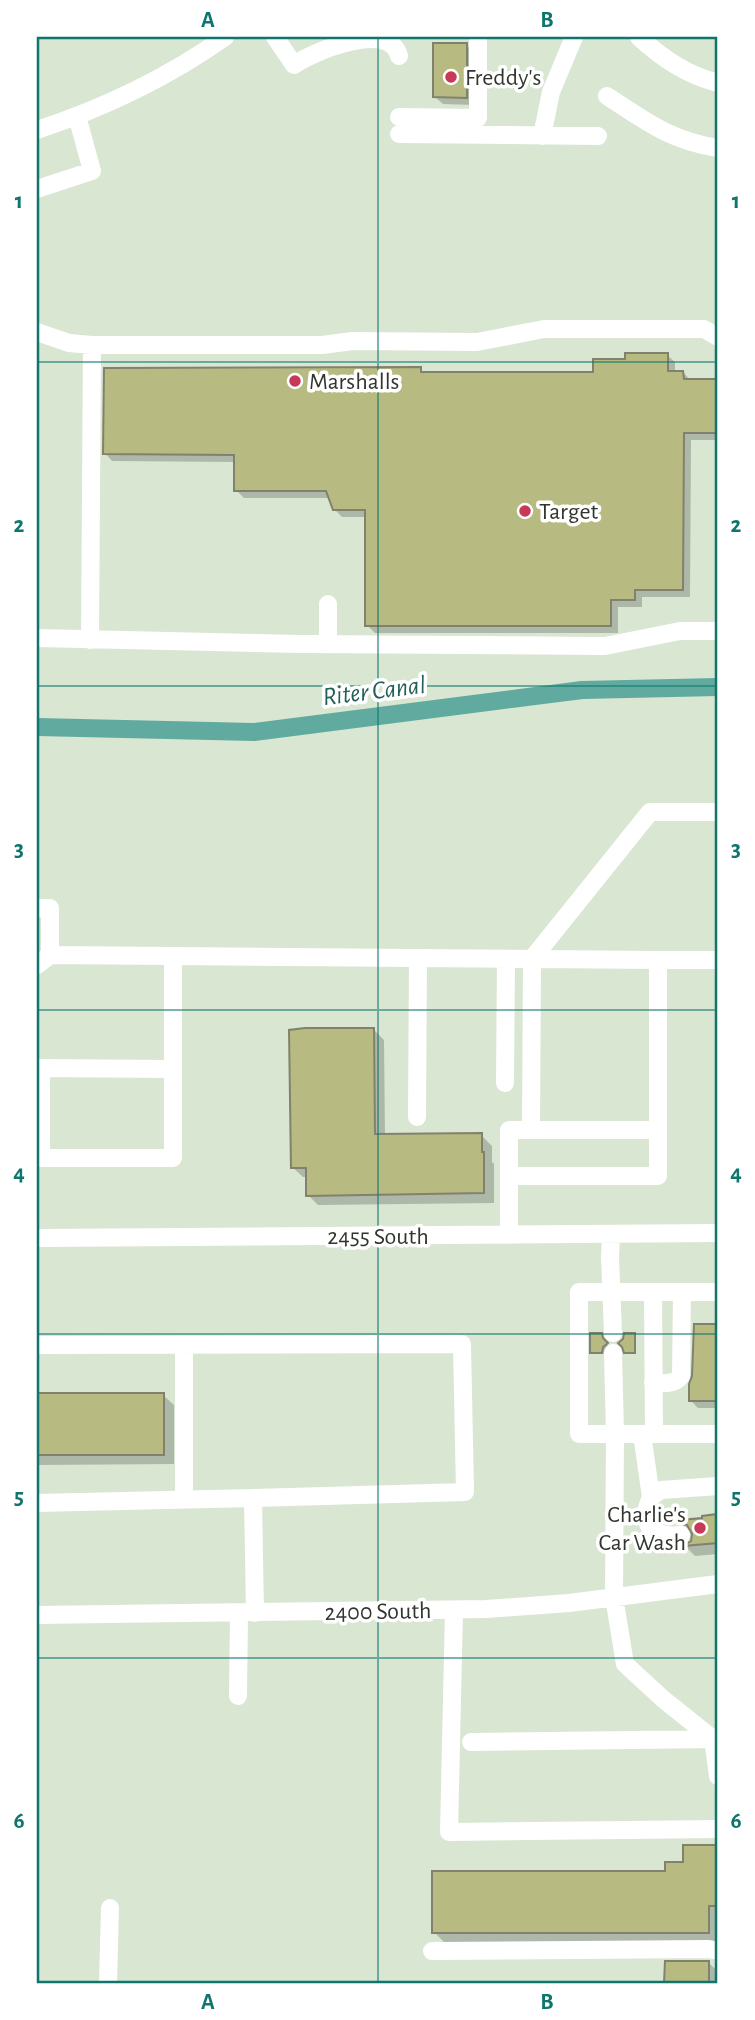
<svg xmlns="http://www.w3.org/2000/svg" width="755" height="2020" viewBox="0 0 755 2020" font-family="'Alegreya Sans',sans-serif">
<style>
.shadow{fill:#0003}
.lines{fill:none;stroke-linecap:round;stroke-linejoin:round}
.canal{stroke:#60aa9f;stroke-width:18}
.building{fill:#b8bb81;stroke:#81826e;stroke-width:2}
.minor{stroke:#fff;stroke-width:18}
.grid{fill:none;stroke:#0f766e;stroke-width:2;stroke-opacity:0.55}
.poi-dot{fill:#c83857;stroke:#fff;stroke-width:2.5}
.labels{text-anchor:middle;stroke-width:7;stroke-linejoin:round;paint-order:stroke}
.poi-label{font-size:24px;fill:#30352d;stroke:#fff;text-anchor:start}
.street-label{font-size:24px;fill:#30352d;stroke:#fff}
.water-label{font-size:26px;font-style:italic;fill:#225f57;stroke:#fff}
.neatline{fill:none;stroke:#0f766e;stroke-width:2.5}
.grid-label{font-size:23px;text-anchor:middle;font-weight:bold;fill:#0f766e}
</style>
<rect width="100%" height="100%" fill="#d9e6d2"/>
<!-- shadow -->
<path class="shadow" d="M466,45L474,52V105L443,104L435,97Z
M667,355L675,362V372H683L691,381H718V440H691L690,597H642V607H618V633H375L367,625V517H342L334,509L330,498H244L236,490V462L112,461L105,453L420,369L425,374H595L626,360Z
M373,1029L384,1040L385,1136L481,1135L492,1146V1162L494,1164V1203L318,1205L308,1195V1177H303L292,1167Z
M712,1323H718V1408H698L691,1401Z
M601,1335L608,1346L603,1354H594L592,1352Z
M634,1335L636,1337V1354H628L626,1352Z
M37,1395H163L174,1405V1464L37,1465Z
M718,1516V1554L695,1556L685,1546L692,1542L694,1534L682,1523L704,1520L703,1517Z
M685,1847H718V1943H445L434,1932L666,1873L685,1864Z
M666,1962H708L716,1970V1983H666Z"/>
<g class="lines">
<!-- canal -->
<path class="canal" d="M37,727L254,732L582,690L718,687"/>
</g>
<!-- building -->
<path class="building" d="M433,43H467V98L433,97Z
M625,353H668V371H683L684,379H718V433H684L683,590H635V600H611V626H365V510H333L326,491H234V455L103,454L104,368L421,367V372H593V359H625Z
M305,1028H374L375,1134L482,1133V1152H484V1193L306,1196V1168H291L289,1030Z
M694,1324H718V1401H689V1384L692,1376Z
M590,1333H602L603,1338L608,1343L603,1347L602,1353H590Z
M624,1333H635V1353H624L622,1347L618,1343L623,1339Z
M37,1393H164V1455H37Z
M718,1514V1543L683,1546L691,1541L692,1534L687,1525L681,1524L680,1520L702,1518V1516Z
M683,1845H718V1906H709V1933H432V1871H665V1862H683Z
M665,1961H709V1983H664Z"/>
<g class="lines">
<!-- minor -->
<path class="minor" d="M275,37L294,65C314,51 390,20 399,56
M639,37C663,59 687,75 718,83
M607,96C645,121 671,141 718,148
M399,117L478,118V37
M37,130C104,108 167,78 225,37
M399,134L598,136
M542,136L551,92L574,37
M37,189L92,171L77,116
M37,332L69,343L92,345H322L353,341L477,342L544,329H704L718,337
M37,638L302,644L605,646L680,631H718
M90,640L92,345
M328,644V604
M37,908H50V955
M658,960H718
M37,965L50,955L173,956
M37,1068L173,1069V956L658,960V1130H509V1235
M41,1068V1158
M505,1083L506,959
M417,1117L418,958
M531,1130L532,959L650,812H718
M37,1158H173V1069
M509,1176H658V1130
M611,1234L610,1257L613,1333
M37,1238L718,1233
M653,1292L654,1434
M37,1345L462,1344L465,1492L253,1498L255,1613
M184,1345V1500
M613,1353L615,1434H579V1292H718
M653,1383C664,1383 674,1385 681,1376L682,1292
M642,1434L651,1497
M718,1434H615L614,1597L625,1664L663,1699L713,1739L718,1776
M37,1503L253,1498
M681,1535C653,1538 638,1525 651,1497L661,1490L718,1486
M454,1610L449,1832L718,1829
M37,1615L486,1609L569,1603L718,1584
M238,1696L239,1613
M471,1742L715,1739
M432,1951L709,1949L718,1951
M108,1983L110,1908"/>
</g>
<!-- grid -->
<path class="grid" d="M378,37V1983M37,362H718M37,686H718M37,1010H718M37,1334H718M37,1658H718"/>
<!-- markers -->
<g class="poi-dot">
<circle cx="451" cy="77" r="7"/>
<circle cx="295" cy="381" r="7"/>
<circle cx="525" cy="511" r="7"/>
<circle cx="700" cy="1528" r="7"/>
</g>
<g class="labels">
<!-- poi labels -->
<g class="poi-label">
<text x="465" y="85">Freddy's</text>
<text x="309" y="389">Marshalls</text>
<text x="539" y="519">Target</text>
<text x="686" y="1522" text-anchor="end">Charlie's<tspan x="686" dy="28">Car Wash</tspan></text>
</g>
<!-- street labels -->
<g class="street-label">
<text x="378" y="1244">2455 South</text>
<text transform="translate(378 1611) rotate(-1)" y="8">2400 South</text>
</g>
<!-- water labels -->
<g class="water-label">
<text transform="translate(374 690) rotate(-7)" y="9">Riter Canal</text>
</g>
</g>
<!-- border -->
<rect width="755" height="2020" fill="none" stroke="#ffffff" stroke-width="77"/>
<rect x="38" y="38" width="678" height="1944" class="neatline"/>
<g class="grid-label">
<text x="208" y="27">A</text>
<text x="547" y="27">B</text>
<text x="19" y="208">1</text>
<text x="736" y="208">1</text>
<text x="19" y="532">2</text>
<text x="736" y="532">2</text>
<text x="19" y="856">3</text>
<text x="736" y="856">3</text>
<text x="19" y="1180">4</text>
<text x="736" y="1180">4</text>
<text x="19" y="1504">5</text>
<text x="736" y="1504">5</text>
<text x="19" y="1828">6</text>
<text x="736" y="1828">6</text>
<text x="208" y="2009">A</text>
<text x="547" y="2009">B</text>
</g>
</svg>
